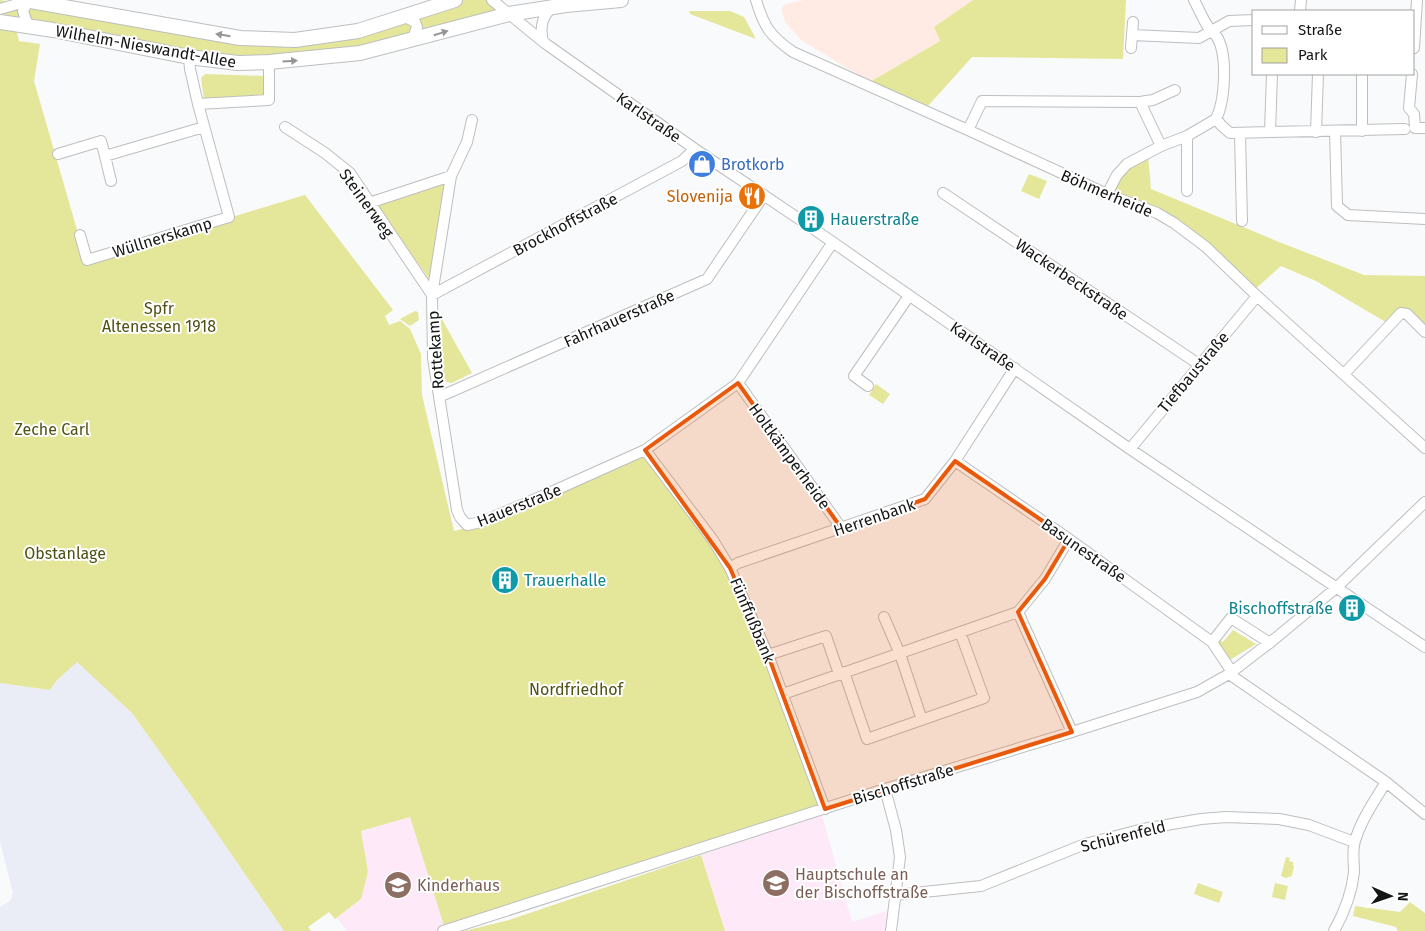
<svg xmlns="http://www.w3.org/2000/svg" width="1425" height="931" viewBox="0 0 1425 931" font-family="'Fira Sans',sans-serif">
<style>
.commercial{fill:#ffebe4}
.built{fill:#eaedf6}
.education{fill:#fde9f8}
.green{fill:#e4e799}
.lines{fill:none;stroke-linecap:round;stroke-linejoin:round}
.street-casing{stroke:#bdbebf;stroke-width:12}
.secondary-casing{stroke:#bdbebf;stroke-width:16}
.street{stroke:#fff;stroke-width:10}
.secondary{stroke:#fff;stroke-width:14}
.oneway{fill:#959696}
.marked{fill:#e8590c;fill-opacity:0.2;stroke:#e8590c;stroke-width:4;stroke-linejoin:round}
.labels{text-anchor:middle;stroke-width:4;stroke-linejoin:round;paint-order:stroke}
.street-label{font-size:16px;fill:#141515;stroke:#fff}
.shop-label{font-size:16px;fill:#366cbe;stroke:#fff;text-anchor:start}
.food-label{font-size:16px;fill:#c56008;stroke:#fff;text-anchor:end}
.culture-label{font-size:16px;fill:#0d838f;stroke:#fff;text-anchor:start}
.park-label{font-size:16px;fill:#4f5113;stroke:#fff}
.education-label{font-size:16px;fill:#785e54;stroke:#fff;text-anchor:start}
</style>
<rect width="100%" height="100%" fill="#f9fafb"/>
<!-- commercial -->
<path class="commercial" d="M804,0H973L934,27L940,41L870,82L801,40L785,22L781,9L786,4Z"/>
<!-- built -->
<path class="built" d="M77,661L132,713L199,807L284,931H0V907L10,901L13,893L0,842V683L50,690L57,680Z"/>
<!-- education -->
<path class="education" d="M821,812L852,922L887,911L885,931H725L701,855Z
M410,817L445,929L439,931H347L337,918L361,899L368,872L361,831Z"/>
<!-- green -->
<path class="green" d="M0,0L294,43L457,0H491L506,13L359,50L240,60L0,17Z
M973,0H1126L1123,59L972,57L928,106L870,82L940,41L934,27Z
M689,11H730L744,17L756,39L690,14Z
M16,28L19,41L40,44L34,81L86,261L305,195L393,310L385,316L389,325L400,321L410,329L421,354L422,395L454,531L486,523L645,451L711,540L748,611L822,807L445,929L410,817L361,831L368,872L361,899L335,919L329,912L308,927L311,931H284L199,807L132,713L77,662L57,680L50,690L0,683V29Z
M205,74L266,76V97L204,100L201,78Z
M1148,155L1151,189L1279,242L1364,275L1425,276V330L1407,314L1389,324L1316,281L1281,266L1253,291L1191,235L1109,193L1128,166Z
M1029,174L1047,181L1039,199L1021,191Z
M446,181L430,280L376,205Z
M415,311L418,312L419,320L410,326L400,319Z
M438,312L472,373L452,383L446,382L444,378L438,332Z
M876,384L890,394L883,404L869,395Z
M1233,630L1256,644L1228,661L1215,642L1218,639L1223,642Z
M701,855L725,931H464L509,920Z
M1286,857L1290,858L1289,861L1293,862V865L1294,866L1292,876L1286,878L1281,876Z
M1198,883L1223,892L1219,903L1194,894Z
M1275,883L1288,886L1285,900L1272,897Z
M1410,902L1425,913V931H1398L1396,927L1353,916L1355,906L1400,912Z"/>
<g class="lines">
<!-- street casing -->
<g class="street-casing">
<path id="street" d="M492,0L546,44L695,149L808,225L1130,449L1425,647
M756,0C764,27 770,36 793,52L968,130L1107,194L1157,213L1174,223L1206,247L1257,296L1425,448
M1194,0C1199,9 1203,20 1209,28C1211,32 1215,34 1217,37C1228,55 1225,101 1216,119
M0,9L28,1
M1300,11L1301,0
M405,17L415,22L417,27L412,41
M28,26L23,11L28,1
M1132,35L1199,38L1229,21L1254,20
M543,42C540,28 541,16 553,7
M1131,48L1133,22
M1414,48L1417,0
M1412,74L1409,108L1414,114L1415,128H1425
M1140,102L1153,100L1175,90
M198,104L269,100V62
M472,120L467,142L451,176L432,295L433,358L457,510L460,517L467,525L481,522L531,501L645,450L738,383L833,242
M285,127L325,153L350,173L432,295L682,161L695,149
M968,130L982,101L1140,102L1161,146
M1335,131L1337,206L1348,215L1425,219
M1362,131V74
M1270,132L1272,74
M1316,132L1318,74
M1240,133L1242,221
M58,154L101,141L105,156L204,127
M105,156L111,181
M1187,191V136
M943,193L1200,365
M1107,194L1117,175L1127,164L1161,146L1187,136L1216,119L1222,126L1230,133L1405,129
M369,203L451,176
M80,235L87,260L229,217L198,104L190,69L189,57
M1344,374L1401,313L1407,314L1425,332
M738,383L842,529
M868,386L854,376L909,296
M439,397L707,279L764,195
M1130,449L1257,296
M645,450L713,540L730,568L768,655L825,809
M955,461L1069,539L1212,642L1232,672
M730,568L738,563L925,499L955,461L1015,368
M1018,612L1072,732
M884,617L900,654L922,720
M1212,642L1231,618L1270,643
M768,655L826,636L839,674
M844,672L867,739L984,698L960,632
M1229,674L1386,782L1425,814
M783,694L1018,612L1045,579L1069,539
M885,789L896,830L900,857L891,931
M895,895L981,886L1085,844L1143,829L1201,819L1226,817L1279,819L1309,825L1354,842
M443,931L885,789L1072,732L1197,692L1229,674L1277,637L1336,588L1425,502
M1334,931C1344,913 1352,892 1354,872C1354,862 1352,850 1355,841C1361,820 1375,800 1386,782"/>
</g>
<!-- secondary casing -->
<g class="secondary-casing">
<path id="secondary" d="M25,0L240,38L295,40L358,31L455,0
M0,22L53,30L189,57L238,63L269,62L360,53L509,14L566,5L621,0"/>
</g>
<!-- street -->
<use href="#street" class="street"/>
<!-- secondary -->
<use href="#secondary" class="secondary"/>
</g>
<!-- one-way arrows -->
<defs><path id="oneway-solid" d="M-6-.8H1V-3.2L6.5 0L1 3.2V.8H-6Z" transform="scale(1.25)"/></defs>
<g class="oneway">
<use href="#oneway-solid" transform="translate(441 33) rotate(-17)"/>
<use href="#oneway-solid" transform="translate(223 35) rotate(-171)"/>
<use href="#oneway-solid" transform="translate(290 61) rotate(-4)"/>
</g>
<!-- marked area -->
<path class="marked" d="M738,383L842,529L925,499L955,461L1069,539L1045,579L1018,612L1072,732L825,809L768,655L730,568L645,450Z"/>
<!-- icons -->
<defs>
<g id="shop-disc" transform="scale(1.4375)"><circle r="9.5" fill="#3f7fe0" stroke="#fff"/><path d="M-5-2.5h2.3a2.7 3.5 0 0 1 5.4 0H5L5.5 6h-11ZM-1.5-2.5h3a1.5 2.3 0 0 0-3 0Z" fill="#fff"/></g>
<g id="restaurant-disc" transform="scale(1.4375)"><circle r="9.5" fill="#e8710a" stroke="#fff"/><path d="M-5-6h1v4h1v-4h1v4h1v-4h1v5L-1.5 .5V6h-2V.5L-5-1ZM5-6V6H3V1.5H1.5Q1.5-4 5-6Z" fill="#fff"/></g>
<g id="building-disc" transform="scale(1.4375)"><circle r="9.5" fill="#0f9aa8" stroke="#fff"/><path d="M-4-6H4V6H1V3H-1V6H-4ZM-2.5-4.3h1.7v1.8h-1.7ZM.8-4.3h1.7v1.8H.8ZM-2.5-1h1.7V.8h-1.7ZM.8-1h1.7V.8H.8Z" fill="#fff"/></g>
<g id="school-disc" transform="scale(1.4375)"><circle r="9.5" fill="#8d6e63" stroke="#fff"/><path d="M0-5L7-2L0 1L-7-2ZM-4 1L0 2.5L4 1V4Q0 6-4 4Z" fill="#fff"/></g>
</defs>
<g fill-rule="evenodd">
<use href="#shop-disc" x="702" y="164"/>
<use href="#restaurant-disc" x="752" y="196"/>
<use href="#building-disc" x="811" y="219"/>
<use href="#building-disc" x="505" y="580"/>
<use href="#building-disc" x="1352" y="608"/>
<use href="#school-disc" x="776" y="883"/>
<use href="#school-disc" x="398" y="885"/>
</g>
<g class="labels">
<!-- street labels -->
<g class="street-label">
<text transform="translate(146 46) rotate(10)" y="6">Wilhelm-Nieswandt-Allee</text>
<text transform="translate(649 117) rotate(35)" y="6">Karlstraße</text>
<text transform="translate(1107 193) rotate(23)" y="6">Böhmerheide</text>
<text transform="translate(367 203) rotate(54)" y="6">Steinerweg</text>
<text transform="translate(565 224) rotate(-28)" y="6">Brockhoffstraße</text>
<text transform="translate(162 237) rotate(-17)" y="6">Wüllnerskamp</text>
<text transform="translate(1072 279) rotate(34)" y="6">Wackerbeckstraße</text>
<text transform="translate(619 318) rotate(-24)" y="6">Fahrhauerstraße</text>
<text transform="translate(983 346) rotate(34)" y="6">Karlstraße</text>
<text transform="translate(435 350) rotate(-94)" y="6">Rottekamp</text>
<text transform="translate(1193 372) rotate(-50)" y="6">Tiefbaustraße</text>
<text transform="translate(790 456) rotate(54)" y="6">Holtkämperheide</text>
<text transform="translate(519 505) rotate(-22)" y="6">Hauerstraße</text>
<text transform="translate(874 517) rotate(-19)" y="6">Herrenbank</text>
<text transform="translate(1084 550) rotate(35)" y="6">Basunestraße</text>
<text transform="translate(753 620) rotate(67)" y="6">Fünffußbank</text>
<text transform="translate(903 784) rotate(-17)" y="6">Bischoffstraße</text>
<text transform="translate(1123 836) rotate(-14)" y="6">Schürenfeld</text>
</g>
<!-- shop labels -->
<g class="shop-label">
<text x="721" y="170">Brotkorb</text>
</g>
<!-- food labels -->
<g class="food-label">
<text x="733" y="202">Slovenija</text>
</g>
<!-- culture labels -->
<g class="culture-label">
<text x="830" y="225">Hauerstraße</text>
<text x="524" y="586">Trauerhalle</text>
<text x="1333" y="614" text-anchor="end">Bischoffstraße</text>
</g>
<!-- park labels -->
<g class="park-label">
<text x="159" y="314">Spfr<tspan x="159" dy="18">Altenessen 1918</tspan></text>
<text x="52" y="435">Zeche Carl</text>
<text x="65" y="559">Obstanlage</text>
<text x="576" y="695">Nordfriedhof</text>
</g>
<!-- education labels -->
<g class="education-label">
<text x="795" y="880">Hauptschule an<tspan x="795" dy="18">der Bischoffstraße</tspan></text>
<text x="417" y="891">Kinderhaus</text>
</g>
</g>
<!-- legend -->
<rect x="1252" y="10" width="162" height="65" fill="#ffffff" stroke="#a1a1a1"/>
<rect x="1262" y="26" width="25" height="8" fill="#ffffff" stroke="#a1a1a1"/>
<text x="1298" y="35" font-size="15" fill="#141515">Straße</text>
<rect x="1262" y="48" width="25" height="15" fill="#e4e799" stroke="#a1a1a1"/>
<text x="1298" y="60" font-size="15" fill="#141515">Park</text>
<!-- north arrow -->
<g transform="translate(1390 896) rotate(92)" stroke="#ffffff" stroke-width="4" paint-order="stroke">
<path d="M0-4L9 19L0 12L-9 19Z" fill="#141515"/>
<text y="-8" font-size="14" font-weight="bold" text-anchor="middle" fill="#141515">N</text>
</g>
</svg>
